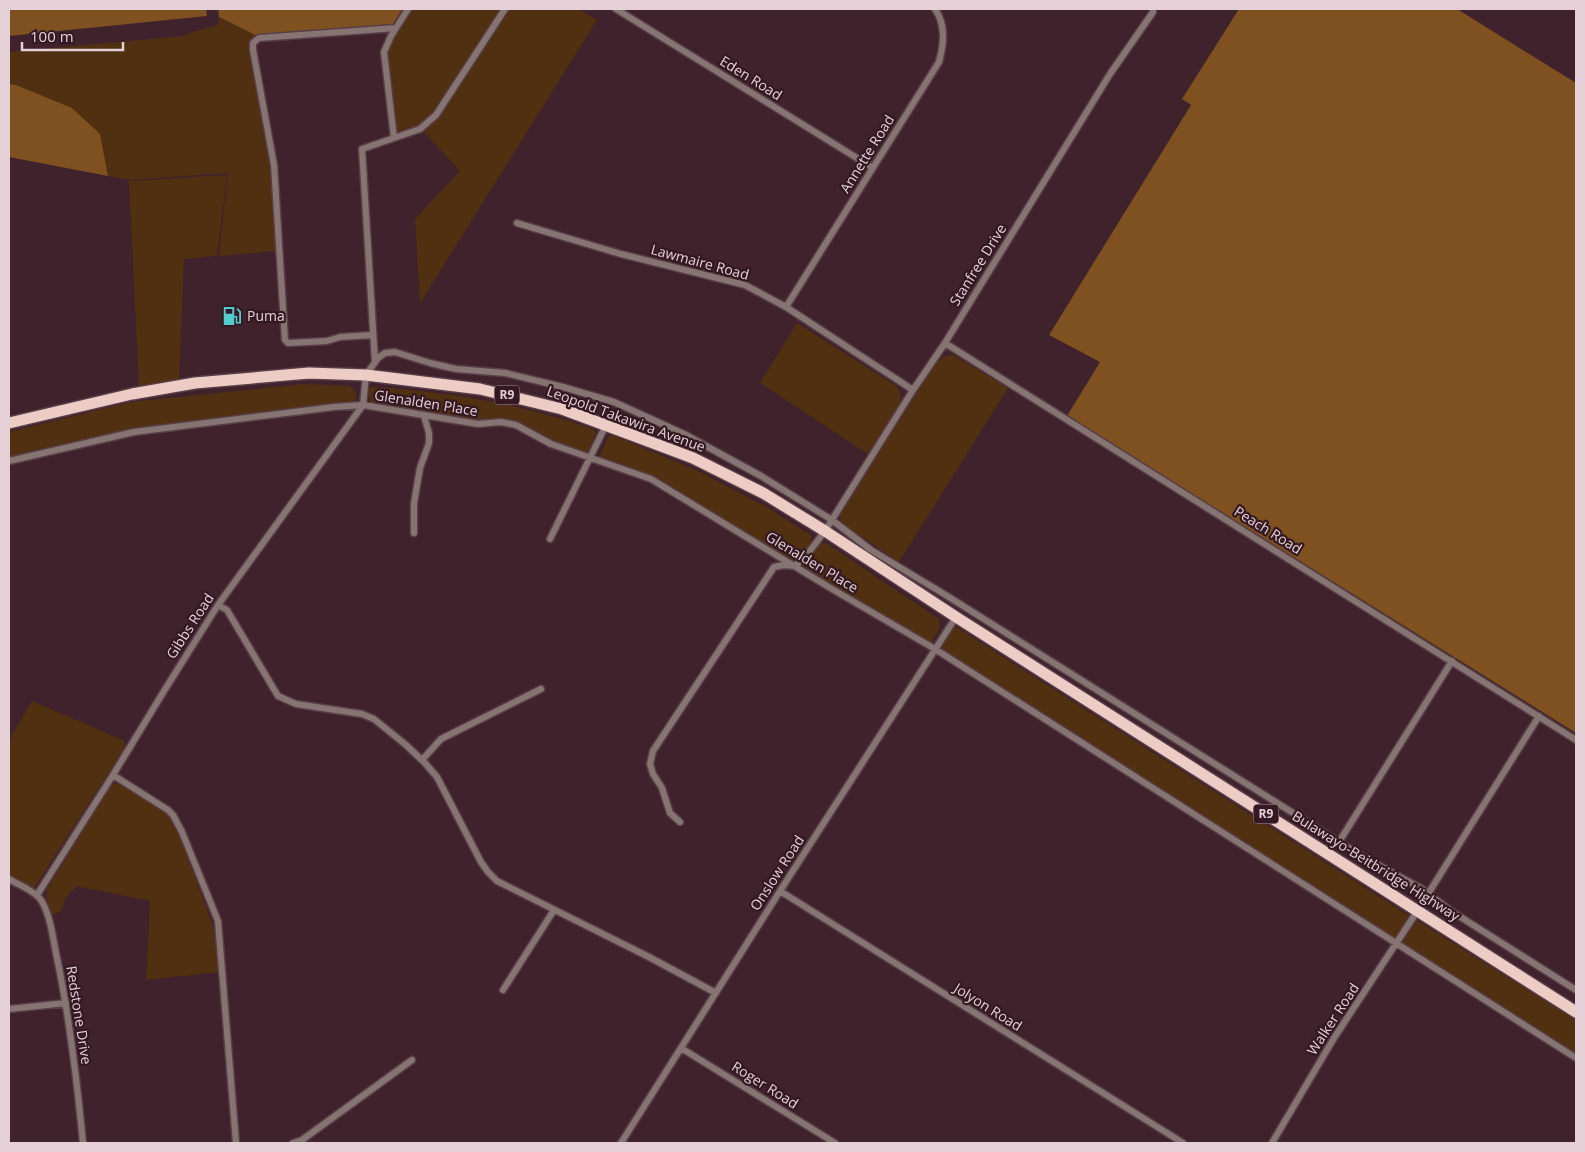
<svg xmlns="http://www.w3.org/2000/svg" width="1585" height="1152" viewBox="0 0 1585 1152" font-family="'Open Sans',sans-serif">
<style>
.green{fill:#503010}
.forest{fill:#7f5020}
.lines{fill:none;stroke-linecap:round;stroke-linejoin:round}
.minor-casing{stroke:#593e47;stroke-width:9}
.trunk-casing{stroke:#593e47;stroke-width:14}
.minor{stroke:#857471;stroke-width:6}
.trunk{stroke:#edccc6;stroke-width:11}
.labels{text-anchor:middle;stroke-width:4.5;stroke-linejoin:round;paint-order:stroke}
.shield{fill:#341922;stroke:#af99a0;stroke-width:1}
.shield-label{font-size:12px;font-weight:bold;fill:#e4d0d6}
.street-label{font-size:14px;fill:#e4d0d6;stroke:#341922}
.poi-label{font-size:14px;fill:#e4d0d6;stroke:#341922;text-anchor:start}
</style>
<rect width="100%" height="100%" fill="#3f222c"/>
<!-- green -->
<path class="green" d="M411,9H502L434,113L419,126L396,134L387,52L394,37Z
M508,9H578L597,20L420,303L415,219L460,171L423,131L439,116Z
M219,17L257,36L250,42L249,50L271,165L276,251L219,256L228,173L129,180L108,176L100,134L16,85L9,84V52L184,36L193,32L218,25Z
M227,175L217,256L184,259L179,383L139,388L129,181Z
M797,323L896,386L901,394L900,403L868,454L760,383Z
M953,355L1008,388L899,562L840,522V515L935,364L944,357Z
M304,384L350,386L356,392V402L353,404L133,430L9,459V432L131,402Z
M371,387C447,391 521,404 593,429L596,433L587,454L550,442L528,429L371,404L368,392Z
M612,435L696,470L770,509L812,536C811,549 803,557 792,562L653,478L599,458L608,437Z
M826,543L939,619L940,627L931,643L916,637L800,567L819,544Z
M953,625L1408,915L1410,920L1396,941L938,649Z
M32,701L123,740L126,746L34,888L9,874V740Z
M112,784H119L152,802L167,813L175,824L216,934L220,972L146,980L150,901L77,886L66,897L61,911L53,915L50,913L46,897L47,889Z
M1416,920L1576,1020V1055L1403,945V941Z"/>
<!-- forest -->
<path class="forest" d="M9,9H206L207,16L9,36Z
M218,9H402L393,24L257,36L219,17Z
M1239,9H1457L1576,83V733L1067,416L1100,362L1049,335L1191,105L1182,99Z
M9,84L16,85L72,108L100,134L108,176L9,157Z"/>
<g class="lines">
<!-- minor casing -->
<g class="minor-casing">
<path id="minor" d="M616,9L873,168
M394,138L384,52L391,36L408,9
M517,223L621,254L745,285L786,307L913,390
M786,307L939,62C944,43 946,25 935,9
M373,335L340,337L327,341L288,343L285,340L274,165L253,50V43L259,38L396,28
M945,343L1576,740
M375,362L362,149L420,129L436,115L505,9
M9,461L134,432L334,407L363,405L478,424L501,422L516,425L551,444L651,479L832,589L935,649L1576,1058
M414,533V503L420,468L429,443V433L424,416
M550,539L606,425
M218,605L227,610L278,696L296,704L362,714L374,719L406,745L425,763L437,777L481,862L488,872L497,881L649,957L716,993
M422,760L441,739L541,689
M113,775L168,810L173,815L182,832L218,921L236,1143
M680,822L670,813L662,788L653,774L650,764L653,751L774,567L784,565L795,566L806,556L825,531L913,390L945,343L1110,74L1153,12
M1339,842L1452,661
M9,879C18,885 34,890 41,900C51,916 53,940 57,958C70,1020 77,1081 83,1143
M780,891L1183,1143
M37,895L113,775L164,691L218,605L363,405L366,375L378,358L385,353L395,352L430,363L456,369L505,373L563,387L614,402L684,434L761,476L832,520L871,550L944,594L1360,855L1422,889L1451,911L1576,990
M503,990L554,910
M9,1009L66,1003
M681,1048L835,1143
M293,1143L302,1140L412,1060
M621,1143L780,891L956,617
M1272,1143L1334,1038L1418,910L1539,716"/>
</g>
<!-- trunk casing -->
<g class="trunk-casing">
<path id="trunk" d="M9,423L132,394L195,383L309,373L366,375L480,389L562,409L640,438L693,458L763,493L825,531L956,617L1576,1012"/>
</g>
<!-- minor -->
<use href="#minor" class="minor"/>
<!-- trunk -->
<use href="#trunk" class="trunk"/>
</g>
<!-- icons -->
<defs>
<g id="fuel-bare" transform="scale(1.5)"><path d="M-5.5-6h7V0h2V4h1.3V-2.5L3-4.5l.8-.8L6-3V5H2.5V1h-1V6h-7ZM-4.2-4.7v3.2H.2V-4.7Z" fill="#52cdce" stroke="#341922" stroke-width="2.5" paint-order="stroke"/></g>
</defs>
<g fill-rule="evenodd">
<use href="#fuel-bare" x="232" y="316"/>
</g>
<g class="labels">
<!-- shield labels -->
<g class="shield">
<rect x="494.5" y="385.5" width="25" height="19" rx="4"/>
<rect x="1253.5" y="804.5" width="25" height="19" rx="4"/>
</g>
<g class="shield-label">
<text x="507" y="399">R9</text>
<text x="1266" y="818">R9</text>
</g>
<!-- street labels -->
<g class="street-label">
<text transform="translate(751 78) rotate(32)" y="5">Eden Road</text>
<text transform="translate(867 154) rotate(-58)" y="5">Annette Road</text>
<text transform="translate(700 262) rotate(15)" y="5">Lawmaire Road</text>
<text transform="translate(978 265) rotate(-58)" y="5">Stanfree Drive</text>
<text transform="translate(426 403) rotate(9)" y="5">Glenalden Place</text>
<text transform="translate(626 419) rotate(20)" y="5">Leopold Takawira Avenue</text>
<text transform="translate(1268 530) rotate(32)" y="5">Peach Road</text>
<text transform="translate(812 562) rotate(31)" y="5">Glenalden Place</text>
<text transform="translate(190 626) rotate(-57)" y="5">Gibbs Road</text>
<text transform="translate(1376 866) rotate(32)" y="5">Bulawayo-Beitbridge Highway</text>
<text transform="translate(777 873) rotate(-57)" y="5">Onslow Road</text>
<text transform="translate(988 1007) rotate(32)" y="5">Jolyon Road</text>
<text transform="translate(79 1015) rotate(81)" y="5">Redstone Drive</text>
<text transform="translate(1333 1019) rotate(-57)" y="5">Walker Road</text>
<text transform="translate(765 1085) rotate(32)" y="5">Roger Road</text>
</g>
<!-- poi labels -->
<g class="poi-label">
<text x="247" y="321">Puma</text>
</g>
</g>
<!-- border -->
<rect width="1585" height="1152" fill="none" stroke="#e4d0d6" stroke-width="20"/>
<!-- scale -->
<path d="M22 42v8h101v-8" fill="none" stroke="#e4d0d6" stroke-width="2.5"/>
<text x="30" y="42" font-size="15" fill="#e4d0d6" stroke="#341922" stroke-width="4" paint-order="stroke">100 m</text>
</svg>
